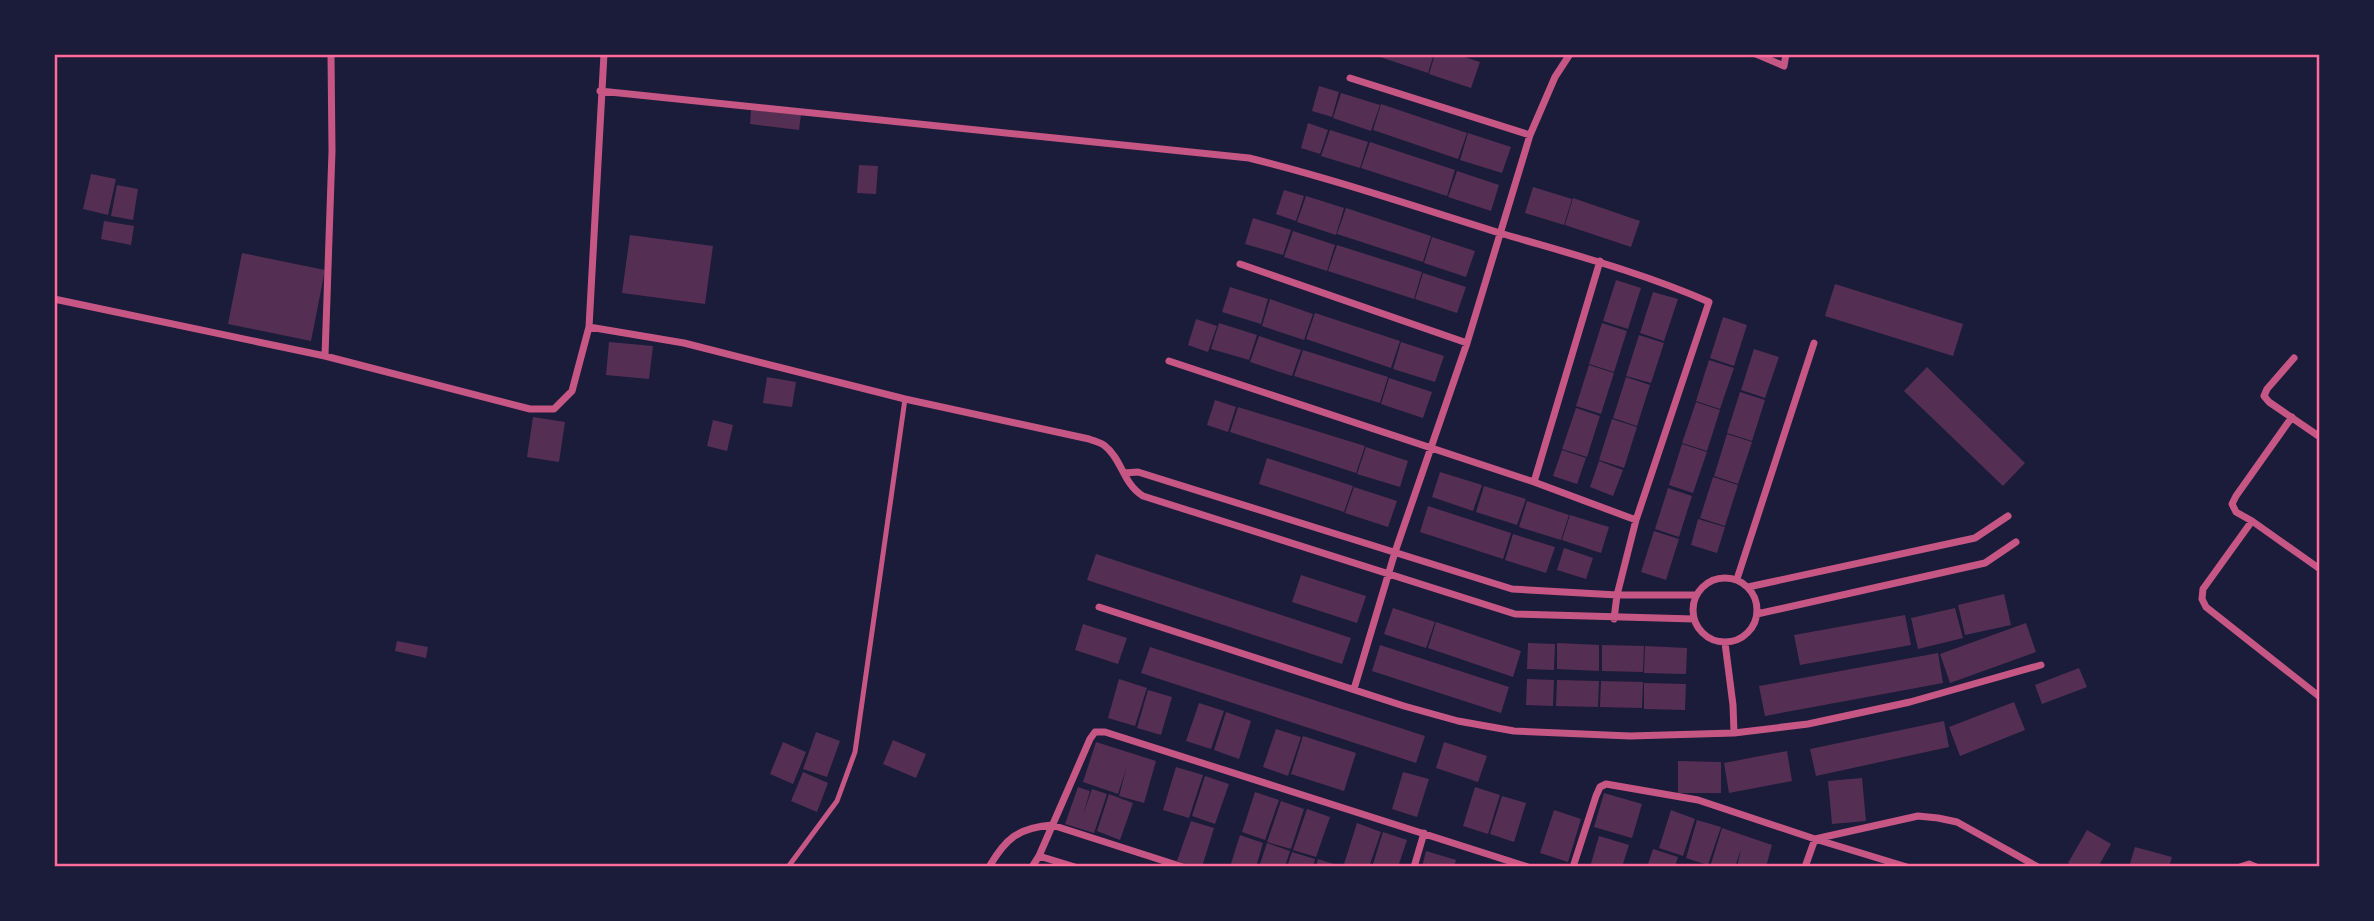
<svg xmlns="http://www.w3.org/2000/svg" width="2374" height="921" viewBox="0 0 2374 921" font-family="'DM Sans',sans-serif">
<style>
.building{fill:#542f53}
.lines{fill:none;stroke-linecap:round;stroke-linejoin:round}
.service{stroke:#c65784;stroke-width:5}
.minor{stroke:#c65784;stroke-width:7}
.neatline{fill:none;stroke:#ff6b9d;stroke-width:2.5}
</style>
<rect width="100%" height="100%" fill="#1b1b3a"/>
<!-- building -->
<path class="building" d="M1371,54H1434L1428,73Z
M1435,54H1455L1480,62L1471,88L1429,74Z
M1319,86L1339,92L1332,117L1312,111Z
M1341,93L1380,105L1371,131L1333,118Z
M1381,104L1467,133L1458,159L1373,130Z
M751,110L801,115L799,130L750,124Z
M1308,123L1328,130L1320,154L1301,148Z
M1330,130L1368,142L1360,168L1321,156Z
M1468,133L1511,147L1502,173L1460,160Z
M1370,142L1455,170L1447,196L1361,168Z
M859,165L878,166L876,194L857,193Z
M1457,171L1499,185L1491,211L1448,197Z
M91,174L116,179L108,215L83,209Z
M117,185L138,189L133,220L111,216Z
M1533,187L1572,199L1564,225L1525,213Z
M1284,190L1304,196L1296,221L1276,214Z
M1306,196L1344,208L1336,235L1297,222Z
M1573,198L1640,221L1631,247L1565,225Z
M1346,208L1431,236L1423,262L1337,234Z
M1253,218L1291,230L1283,255L1245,244Z
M104,221L134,226L131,245L101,239Z
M1293,231L1335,245L1327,271L1284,257Z
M630,235L713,246L705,304L622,293Z
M1432,237L1475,251L1466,277L1424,263Z
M1337,245L1422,272L1414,299L1328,271Z
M242,253L325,270L311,341L228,324Z
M1423,273L1466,287L1457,313L1415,299Z
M1616,280L1641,288L1628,329L1603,321Z
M1835,284L1963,324L1953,356L1825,316Z
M1230,287L1268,299L1261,324L1222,312Z
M1653,292L1678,299L1664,341L1640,333Z
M1270,299L1313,314L1304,340L1262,326Z
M1315,313L1400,341L1391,368L1306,339Z
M1723,317L1747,325L1734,366L1710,358Z
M1196,319L1217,326L1208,352L1188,345Z
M1219,323L1257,335L1249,360L1211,349Z
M1602,323L1627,331L1614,372L1589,364Z
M1639,335L1664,343L1651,383L1626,376Z
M1259,336L1301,350L1292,376L1250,362Z
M609,342L653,346L649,379L606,375Z
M1401,342L1444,356L1435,382L1393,369Z
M1754,349L1779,357L1765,398L1741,390Z
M1303,350L1388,377L1380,403L1294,376Z
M1709,360L1734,368L1720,409L1696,401Z
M1589,365L1614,373L1601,414L1576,406Z
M1927,367L2025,463L2003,486L1904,391Z
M767,377L796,382L792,407L763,403Z
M1626,377L1650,385L1637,426L1613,418Z
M1389,378L1432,392L1423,418L1381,404Z
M1740,392L1765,400L1752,441L1727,433Z
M1215,400L1236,407L1228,432L1207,425Z
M1696,402L1720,410L1707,451L1682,443Z
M1238,407L1365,446L1356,473L1230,432Z
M1576,408L1600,416L1587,457L1562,449Z
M533,417L565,422L559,462L527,457Z
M1612,419L1637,427L1624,468L1599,460Z
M713,420L733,425L727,451L707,446Z
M1727,434L1752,442L1738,484L1714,476Z
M1682,444L1707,452L1693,493L1669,485Z
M1366,447L1408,461L1400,487L1357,474Z
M1562,450L1586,458L1577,484L1553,476Z
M1267,458L1353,486L1344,512L1259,484Z
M1599,461L1623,470L1613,496L1590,487Z
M1440,472L1482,485L1473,511L1432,497Z
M1713,477L1738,485L1725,526L1700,518Z
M1484,486L1526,499L1517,525L1476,512Z
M1354,487L1397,501L1388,527L1345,513Z
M1668,488L1692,496L1679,537L1655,529Z
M1527,501L1569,515L1561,540L1519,527Z
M1428,506L1511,533L1503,559L1420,532Z
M1570,515L1609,527L1601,553L1562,540Z
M1698,519L1725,527L1717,553L1691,545Z
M1654,531L1679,539L1666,580L1641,572Z
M1513,534L1555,547L1546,573L1505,560Z
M1564,548L1593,558L1586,579L1557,570Z
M1096,554L1351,638L1342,664L1087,580Z
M1301,575L1366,596L1357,623L1292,602Z
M2004,594L2011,625L1965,635L1958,605Z
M1393,608L1435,622L1426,648L1384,634Z
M1955,608L1963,638L1918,649L1911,618Z
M1905,615L1911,645L1800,665L1794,635Z
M1436,622L1521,651L1513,677L1428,648Z
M2026,623L2036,652L1950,683L1940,654Z
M1083,624L1127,638L1118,664L1075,650Z
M397,641L428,647L426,658L395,651Z
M1528,643L1555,644L1554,670L1527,669Z
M1557,643L1599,645V671L1557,669Z
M1380,645L1509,687L1501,713L1372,671Z
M1602,645L1644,646L1643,672L1602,671Z
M1645,646L1687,648L1686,674L1644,673Z
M1150,647L1425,736L1416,763L1141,673Z
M1938,653L1943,683L1765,716L1759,686Z
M2079,668L2087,687L2042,704L2035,685Z
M1119,679L1147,688L1135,726L1108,718Z
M1527,679L1554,680L1553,706L1526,705Z
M1557,680L1599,681L1598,707L1556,706Z
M1601,681L1643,682L1642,708L1600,707Z
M1644,683L1686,684L1685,710L1644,709Z
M1148,690L1172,697L1161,735L1137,728Z
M2014,702L2025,730L1960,756L1949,727Z
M1199,703L1224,711L1211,749L1186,741Z
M1226,712L1251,721L1239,759L1214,750Z
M1944,721L1949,747L1816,776L1810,749Z
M1276,729L1301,737L1288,776L1263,767Z
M816,732L840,741L827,777L803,769Z
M1303,736L1356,753L1344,791L1291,774Z
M893,740L926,754L916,778L883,764Z
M783,742L806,752L793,784L770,774Z
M1096,742L1156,761L1144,803L1119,796L1127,766L1118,794L1083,782Z
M1444,742L1487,756L1478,782L1436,768Z
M1787,751L1792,781L1729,793L1724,763Z
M1678,761L1721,762V793H1678Z
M1176,767L1203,775L1189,818L1163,810Z
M803,772L828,783L817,812L791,801Z
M1403,772L1429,779L1417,817L1392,809Z
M1205,776L1229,784L1215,824L1192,816Z
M1862,778L1866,821L1832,824L1828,781Z
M1078,787L1090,791L1083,815L1092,789L1107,794L1094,833L1065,824Z
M1475,787L1500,795L1488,834L1463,826Z
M1255,792L1279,800L1265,840L1242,832Z
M1604,793L1642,804L1632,838L1594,827Z
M1109,794L1133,803L1120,840L1097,831Z
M1502,796L1526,803L1514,842L1490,834Z
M1281,801L1304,809L1291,849L1267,842Z
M1307,809L1330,817L1316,857L1293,850Z
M1554,810L1581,819L1568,862L1540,853Z
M1671,810L1695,819L1683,856L1659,848Z
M1697,820L1721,827L1708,865L1686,858Z
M1191,821L1214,828L1202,867H1193L1177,861Z
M1357,823L1381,832L1369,867H1352L1344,864Z
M1722,828L1772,845L1766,867H1737L1741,849L1735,867H1710Z
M2087,830L2111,844L2098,867H2074L2068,863Z
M1383,832L1407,840L1398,867H1372Z
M1240,835L1263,843L1256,867H1230Z
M1599,836L1629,845L1622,867H1590Z
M1267,843L1290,851L1285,867H1259Z
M2135,847L2172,857L2169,867H2129Z
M1653,849L1678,857L1675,867H1647Z
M1426,851L1456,860L1454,867H1422Z
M1292,852L1315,859L1313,867H1287Z
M1318,859L1340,866V867H1316Z"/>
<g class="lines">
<!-- service -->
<path class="service" d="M788,867L837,801L855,752L905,399"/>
<!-- minor -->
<path class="minor" d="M1756,54L1784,66L1786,54
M1350,78L1530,135
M600,91L1249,158C1334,179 1416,207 1500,233C1571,254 1641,272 1709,302L1636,520L1617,595L1614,619
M1240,264L1467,343
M54,299L325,356L530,409H554L572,391L589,327L604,54
M589,327L684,343L905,399L1089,439C1094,441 1102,443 1105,446C1122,459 1123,484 1143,496L1515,614L1694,619
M325,356L332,151L331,54
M2294,358L2267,389L2264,396L2269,402L2320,437
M1169,361L1534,482L1636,520
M2292,417L2236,496L2232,504L2236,512L2252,521L2320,569
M1124,473L1138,472L1512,589L1617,595H1696
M1534,482L1600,261
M2252,521L2203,589L2202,599L2206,607L2320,697
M1693 610a32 32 0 1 1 64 0a32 32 0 1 1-64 0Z
M1737,579L1814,343
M1748,587L1975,538L2008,516
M1099,607L1404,706L1458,721L1514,731L1630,736L1734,733L1808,724L1910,702L2041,665
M1757,614L1985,563L2016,542
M1725,643L1733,705L1734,733
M1354,689L1395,552L1467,343L1530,135L1555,77L1570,54
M1039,856L1075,867
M989,867C1006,838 1018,828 1052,825L1183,867
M1032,867L1039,856L1090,739L1095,732H1105L1528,867
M1414,867L1424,833
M1573,867L1596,796L1600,787L1606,784L1698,800L1815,839L1918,816L1938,818L1957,822L2038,867
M1805,867L1815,839L1907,867
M2240,867L2249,864L2256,867"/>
</g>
<!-- border -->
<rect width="2374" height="921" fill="none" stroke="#1b1b3a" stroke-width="112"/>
<rect x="56" y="56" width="2262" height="809" class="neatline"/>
</svg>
